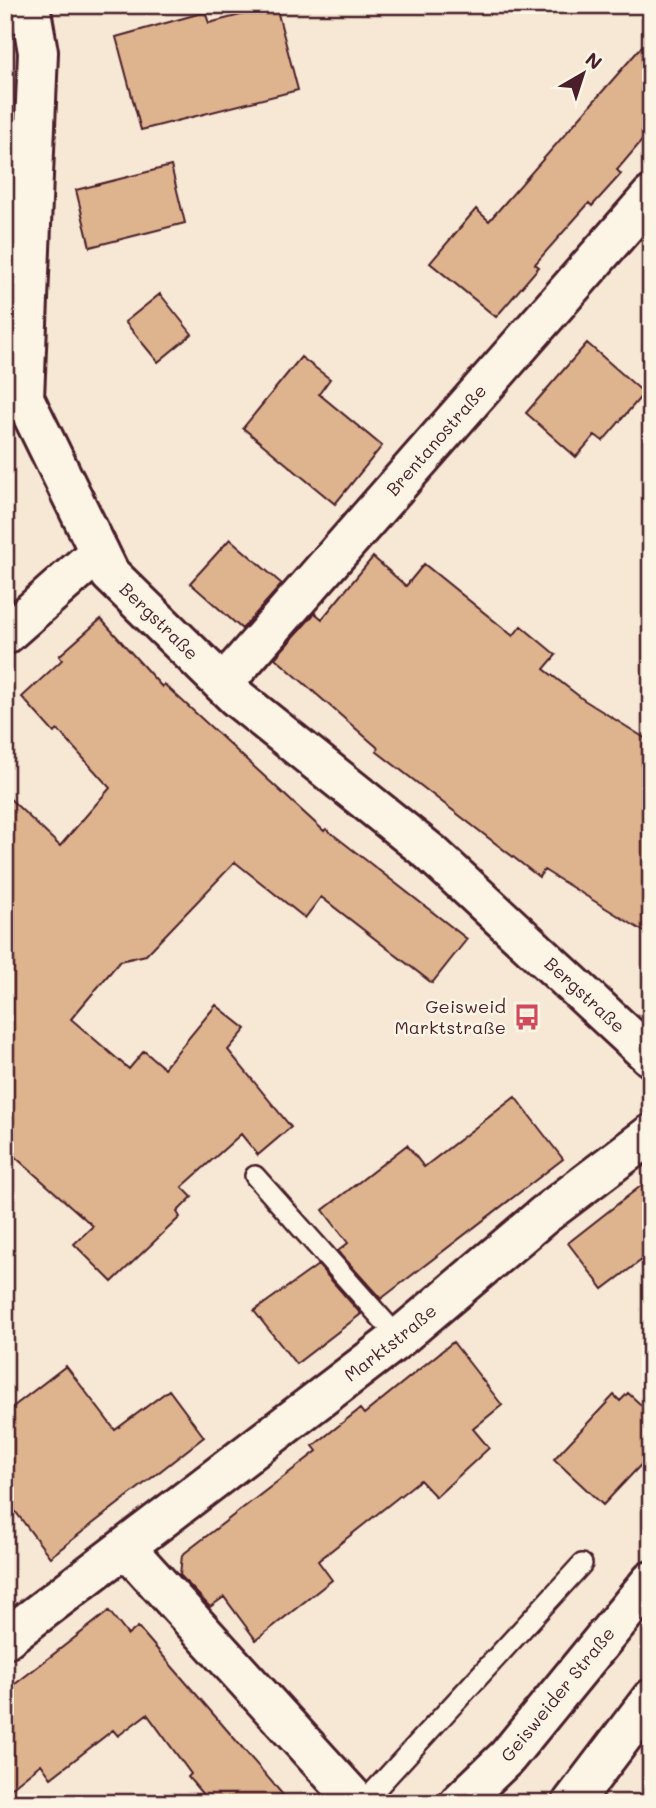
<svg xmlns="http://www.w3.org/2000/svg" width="656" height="1808" viewBox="0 0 656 1808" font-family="Mali,sans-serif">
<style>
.building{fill:#deb48f;stroke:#4a1f2b;stroke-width:2}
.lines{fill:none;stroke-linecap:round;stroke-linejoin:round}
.lane-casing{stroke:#4a1f2b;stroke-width:24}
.street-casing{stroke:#4a1f2b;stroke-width:44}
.secondary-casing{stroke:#4a1f2b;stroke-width:44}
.lane{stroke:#fcf5e5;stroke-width:19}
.street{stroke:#fcf5e5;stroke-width:38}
.secondary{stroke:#fcf5e5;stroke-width:38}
.labels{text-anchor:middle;stroke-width:5;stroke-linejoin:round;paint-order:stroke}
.street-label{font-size:18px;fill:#4a1f2b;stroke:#fcf5e5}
.poi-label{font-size:18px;fill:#4a1f2b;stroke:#fcf5e5;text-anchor:end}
</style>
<rect width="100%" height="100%" fill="#f6e8d4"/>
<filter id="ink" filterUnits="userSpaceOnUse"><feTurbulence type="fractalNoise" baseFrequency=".0143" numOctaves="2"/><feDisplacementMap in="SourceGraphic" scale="14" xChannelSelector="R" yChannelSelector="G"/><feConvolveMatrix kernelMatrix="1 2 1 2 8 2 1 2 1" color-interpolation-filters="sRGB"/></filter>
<g filter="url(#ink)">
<!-- building -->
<path class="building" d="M276,6L298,90L141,130L116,37L205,12L209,23Z
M651,36V130L617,170L621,174L592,206L589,203L535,264L539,267L496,317L430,263L476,209L489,221Z
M171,166L185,223L90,247L76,190Z
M160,294L192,334L158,362L125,322Z
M587,343L644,393L603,441L595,435L576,457L526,413Z
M301,357L330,379L319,394L382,446L335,504L243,428Z
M230,539L282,584L242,629L190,583Z
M373,557L406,586L424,564L513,636L521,626L556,655L544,669L584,700L651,742V936L544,870L539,877L376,751L378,748L275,658L315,613L322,619Z
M101,619L162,687L164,684L324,831L326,829L467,939L432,983L321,897L305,918L235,862L146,955L120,961L71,1019L129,1069L144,1051L164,1068L216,1005L246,1029L228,1050L291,1127L258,1155L241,1134L182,1187L192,1197L177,1212L180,1217L112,1282L74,1244L93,1226L5,1148V794L60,846L110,788L58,730L54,733L22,697L62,660L59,656Z
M515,1097L563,1159L381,1299L338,1251L348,1243L323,1210L407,1145L424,1167Z
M651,1178V1253L603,1289L568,1243Z
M318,1265L361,1314L296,1364L254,1311Z
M453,1342L502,1405L473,1429L489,1448L436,1497L420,1480L318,1561L332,1580L256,1640L224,1597L210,1607L180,1575L182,1555L317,1451L313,1446L360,1409L364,1414Z
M66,1366L115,1430L169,1390L204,1437L50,1557L15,1511H5V1413Z
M628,1393L651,1414V1454L603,1505L554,1459L614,1395L620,1401Z
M109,1611L128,1635L138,1627L290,1803H210L188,1777L191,1774L147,1714L118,1736L113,1730L51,1778L41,1764L5,1793V1692Z"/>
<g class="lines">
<!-- lane casing -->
<g class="lane-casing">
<path id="lane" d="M255,1176L399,1338
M363,1803L582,1564"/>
</g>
<!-- street casing -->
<g class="street-casing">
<g id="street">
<path id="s1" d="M30,5L38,52L24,398L110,574L236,697L431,853L651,1057"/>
<path d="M5,635L99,552"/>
<path id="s2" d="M223,684L651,196"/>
<path d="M126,1548L358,1803"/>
<path id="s3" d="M5,1639L399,1338L544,1215L651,1134"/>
</g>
</g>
<!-- secondary casing -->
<g class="secondary-casing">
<g id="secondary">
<path id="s4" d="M459,1803L507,1757L651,1581"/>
<path d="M572,1803L651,1699"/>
</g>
</g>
<!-- lane -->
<use href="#lane" class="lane"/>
<!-- street -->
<use href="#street" class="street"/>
<!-- secondary -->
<use href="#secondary" class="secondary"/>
</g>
</g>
<!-- icons -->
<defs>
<g id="bus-bare" transform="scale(2.1)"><path d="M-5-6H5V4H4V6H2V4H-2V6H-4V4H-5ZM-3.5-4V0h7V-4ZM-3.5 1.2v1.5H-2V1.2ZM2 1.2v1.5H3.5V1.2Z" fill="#d1495b" stroke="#fcf5e5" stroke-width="2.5" paint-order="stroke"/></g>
</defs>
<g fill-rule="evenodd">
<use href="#bus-bare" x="527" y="1017"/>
</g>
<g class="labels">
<!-- street labels -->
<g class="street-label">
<text dy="6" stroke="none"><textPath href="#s2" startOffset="324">Brentanostraße</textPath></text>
<text dy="6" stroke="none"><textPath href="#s1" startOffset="658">Bergstraße</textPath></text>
<text dy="6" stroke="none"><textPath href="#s1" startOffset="1225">Bergstraße</textPath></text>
<text dy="6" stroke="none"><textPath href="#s3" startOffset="486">Marktstraße</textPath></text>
<text dy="6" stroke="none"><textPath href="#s4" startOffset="147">Geisweider Straße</textPath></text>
</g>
<!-- poi labels -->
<g class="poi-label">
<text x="506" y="1013">Geisweid<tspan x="506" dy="21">Marktstraße</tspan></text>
</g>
</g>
<!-- margin -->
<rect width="656" height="1808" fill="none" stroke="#fcf5e5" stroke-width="28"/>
<rect x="14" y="14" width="628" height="1780" fill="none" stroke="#4a1f2b" stroke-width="2.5" filter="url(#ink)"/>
<!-- north arrow -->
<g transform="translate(583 74) rotate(39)" stroke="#fcf5e5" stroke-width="5" paint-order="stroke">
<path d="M0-5L12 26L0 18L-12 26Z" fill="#4a1f2b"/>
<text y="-10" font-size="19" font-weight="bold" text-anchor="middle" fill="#4a1f2b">N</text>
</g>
</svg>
